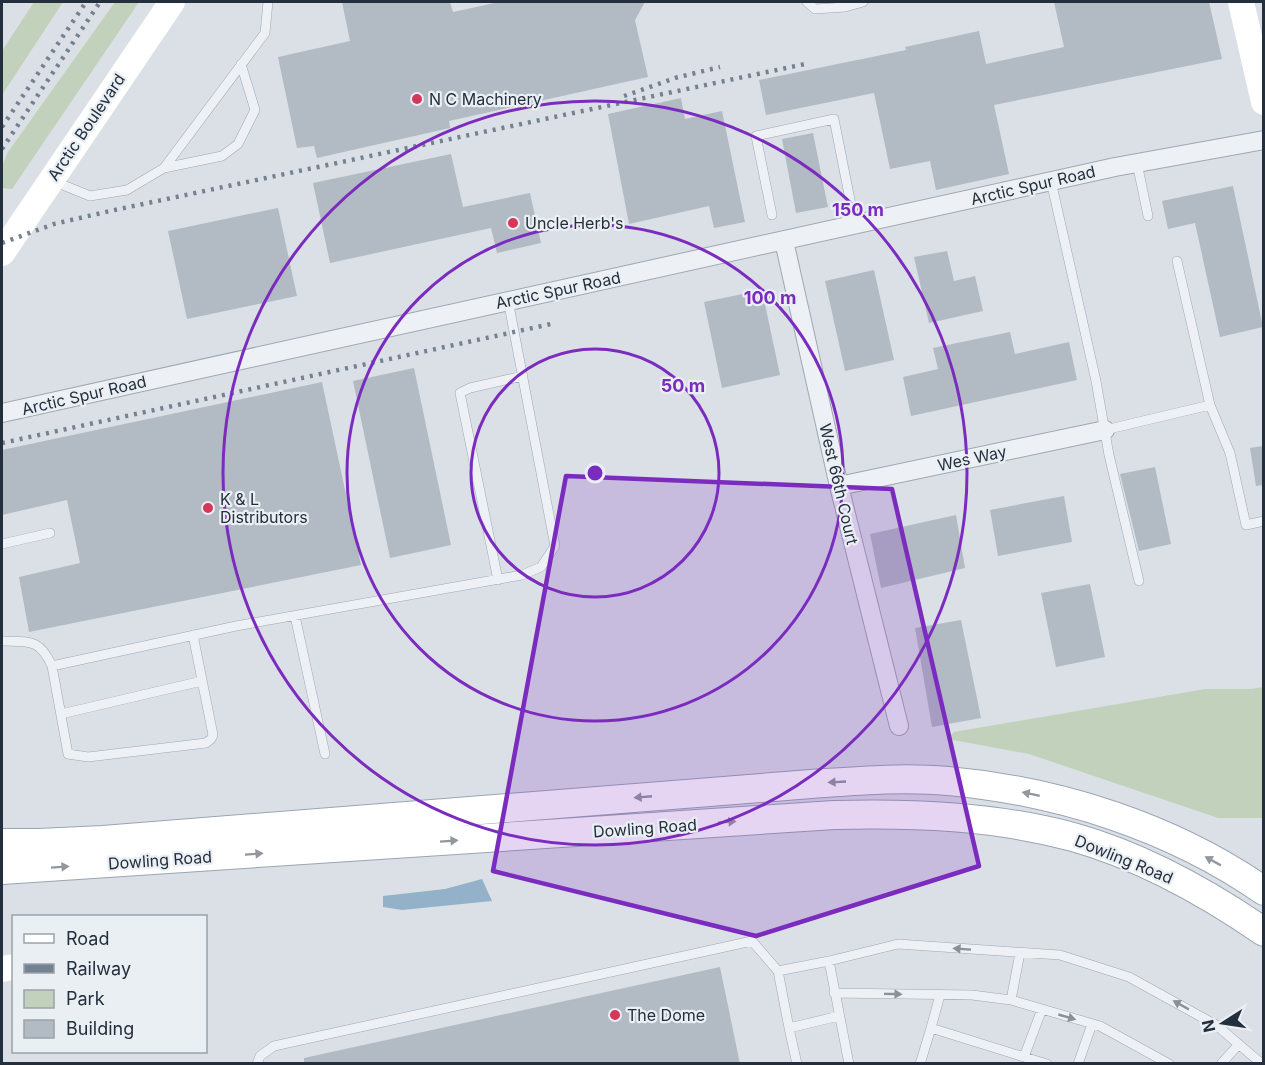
<svg xmlns="http://www.w3.org/2000/svg" width="1265" height="1065" viewBox="0 0 1265 1065" font-family="Inter,sans-serif">
<style>
.green{fill:#c2d1bb}
.water{fill:#93b1c9}
.building{fill:#b2bac3}
.lines{fill:none;stroke-linecap:round;stroke-linejoin:round}
.lane-casing{stroke:#a0a7b0;stroke-width:10}
.street-casing{stroke:#a0a7b0;stroke-width:20}
.primary-casing{stroke:#99a5b2;stroke-width:30}
.lane{stroke:#edf0f4;stroke-width:9}
.street{stroke:#edf0f4;stroke-width:18}
.secondary{stroke:#fff;stroke-width:26}
.primary{stroke:#fff;stroke-width:28}
.rail{stroke:#738190;stroke-width:4.5;stroke-dasharray:3 6;stroke-linecap:butt}
.oneway{fill:#92979e}
.oneway2{fill:#889098}
.marked{fill:#7b2cbf;fill-opacity:0.2;stroke:#7b2cbf;stroke-width:4.5;stroke-linejoin:round}
.ring{fill:none;stroke:#7b2cbf;stroke-width:3}
.poi-dot{fill:#d5365a;stroke:#eaeff4;stroke-width:2}
.labels{text-anchor:middle;stroke-width:4.5;stroke-linejoin:round;paint-order:stroke}
.poi-label{font-size:16px;fill:#242f3d;stroke:#eaeff4;text-anchor:start}
.street-label{font-size:16px;fill:#242f3d;stroke:#eaeff4}
.centre{fill:#7b2cbf;stroke:#eaeff4;stroke-width:3}
.ring-label{font-size:18px;text-anchor:middle;font-weight:bold;fill:#7b2cbf;stroke:#eaeff4;stroke-width:4.5;stroke-linejoin:round;paint-order:stroke}
</style>
<rect width="100%" height="100%" fill="#dbe0e6"/>
<!-- green -->
<path class="green" d="M34,2H63L2,95V51Z
M115,2H139L12,189L2,188V166L8,152Z
M1263,687V818H1218L1029,754L947,739L954,732L1205,689H1251Z"/>
<!-- water -->
<path class="water" d="M482,879L492,901L402,910L383,907V896L445,889Z"/>
<!-- building -->
<path class="building" d="M342,2H450L453,12L499,2H645L635,20L648,77L449,121L450,128L317,158L314,146L297,148L278,57L350,41Z
M1054,2H1209L1222,59L994,105L1009,174L936,190L930,161L890,169L874,93L766,115L759,80L906,50L905,47L979,31L986,64L1064,47Z
M681,98L685,119L722,111L745,222L714,228L709,206L629,224L608,114Z
M813,133L828,207L796,213L782,139Z
M451,154L463,207L530,193L541,243L497,253L491,228L330,263L313,183Z
M1233,186L1263,327L1220,337L1195,223L1168,229L1162,201Z
M278,208L297,296L187,319L168,231Z
M947,251L954,281L975,276L983,311L929,323L914,257Z
M874,270L894,360L845,371L825,281Z
M762,290L780,375L722,388L704,302Z
M1010,332L1015,354L1069,342L1077,380L911,416L903,377L938,369L933,348Z
M414,368L451,545L390,558L353,381Z
M322,382L361,565L29,632L19,577L80,563L67,500L2,515V450Z
M1263,446V485L1256,486L1250,448Z
M1155,467L1171,544L1139,551L1120,474Z
M1064,496L1072,542L998,556L990,510Z
M956,515L965,568L881,588L870,534Z
M1090,584L1105,657L1056,667L1041,593Z
M961,620L981,718L932,727L915,628Z
M720,967L740,1064H304V1058Z"/>
<g class="lines">
<!-- lane casing -->
<g class="lane-casing">
<path id="lane" d="M807,2L815,9L845,7L863,2
M241,64L255,110L238,144L222,156L164,168L265,33L268,2
M1137,163L1148,216
M53,181L90,196L127,190L164,168
M1051,181L1096,381L1109,455L1139,581
M772,215L756,136L834,119L855,225
M1210,405L1230,453L1246,525L1264,521
M1105,430L1210,405L1177,261
M2,544L50,533
M498,580L460,393L470,388L523,376
M295,616L325,754
M193,635L213,735L211,739L206,743L88,757L68,754L52,666L236,626L522,575L541,567L555,546L508,300
M2,641C29,642 39,638 52,666
M61,714L202,681
M829,961L849,1064
M834,993L972,995L1011,1000L1100,1026L1169,1064
M940,995L931,1028L1024,1057L1042,1009
M1011,1000L1020,953
M839,1016L789,1028L778,971L829,961L898,944L1060,955L1129,977L1216,1025L1262,1064
M789,1028L797,1064
M1024,1057L1047,1064
M257,1064L260,1056L274,1046L752,941L778,971
M920,1064L931,1028
M1078,1064L1092,1024
M1221,1064L1239,1044"/>
</g>
<!-- street casing -->
<g class="street-casing">
<path id="street" d="M784,241L839,486L899,726
M2,413L1115,167L1264,140
M839,486L1105,430"/>
</g>
<!-- primary casing -->
<g class="primary-casing">
<path id="primary" d="M2,843H39L103,840L811,784C856,781 902,777 948,781C1059,791 1172,827 1264,891
M2,870L834,815C914,813 995,816 1073,837C1141,856 1206,892 1264,932"/>
</g>
<!-- lane -->
<use href="#lane" class="lane"/>
<!-- street -->
<use href="#street" class="street"/>
<!-- secondary -->
<path class="secondary" d="M1241,2L1264,102
M2,253L172,2
M2,969L14,967"/>
<!-- primary -->
<use href="#primary" class="primary"/>
<!-- rail -->
<path class="rail" d="M624,96L675,78L720,67
M2,127L86,2
M2,149L100,2
M2,243L54,224L110,211L805,64
M2,443L551,324"/>
</g>
<!-- one-way arrows -->
<defs><path id="oneway-solid" d="M-6-.8H1V-3.2L6.5 0L1 3.2V.8H-6Z" transform="scale(1.5)"/></defs>
<g class="oneway">
<use href="#oneway-solid" transform="translate(837 782) rotate(177)"/>
<use href="#oneway-solid" transform="translate(1031 794) rotate(-168)"/>
<use href="#oneway-solid" transform="translate(643 797) rotate(175)"/>
<use href="#oneway-solid" transform="translate(727 822) rotate(-4)"/>
<use href="#oneway-solid" transform="translate(449 841) rotate(-4)"/>
<use href="#oneway-solid" transform="translate(254 854) rotate(-4)"/>
<use href="#oneway-solid" transform="translate(1213 861) rotate(-151)"/>
<use href="#oneway-solid" transform="translate(60 867) rotate(-4)"/>
</g>
<g class="oneway2">
<use href="#oneway-solid" transform="translate(962 949) rotate(-176)"/>
<use href="#oneway-solid" transform="translate(893 994) rotate(1)"/>
<use href="#oneway-solid" transform="translate(1181 1005) rotate(-151)"/>
<use href="#oneway-solid" transform="translate(1067 1017) rotate(16)"/>
</g>
<!-- marked area -->
<path class="marked" d="M566,476L892,489L979,866L756,936L493,871Z"/>
<!-- distance rings -->
<g class="ring">
<circle cx="595" cy="473" r="124"/>
<circle cx="595" cy="473" r="248"/>
<circle cx="595" cy="473" r="372"/>
</g>
<!-- markers -->
<g class="poi-dot">
<circle cx="417" cy="99" r="6"/>
<circle cx="513" cy="223" r="6"/>
<circle cx="208" cy="508" r="6"/>
<circle cx="615" cy="1015" r="6"/>
</g>
<g class="labels">
<!-- poi labels -->
<g class="poi-label">
<text x="429" y="105">N C Machinery</text>
<text x="525" y="229">Uncle Herb's</text>
<text x="220" y="505">K &amp; L<tspan x="220" dy="18">Distributors</tspan></text>
<text x="627" y="1021">The Dome</text>
</g>
<!-- street labels -->
<g class="street-label">
<text transform="translate(86 127) rotate(-56)" y="6">Arctic Boulevard</text>
<text transform="translate(1033 185) rotate(-13)" y="6">Arctic Spur Road</text>
<text transform="translate(558 290) rotate(-12)" y="6">Arctic Spur Road</text>
<text transform="translate(84 395) rotate(-13)" y="6">Arctic Spur Road</text>
<text transform="translate(972 458) rotate(-12)" y="6">Wes Way</text>
<text transform="translate(839 484) rotate(77)" y="6">West 66th Court</text>
<text transform="translate(645 828) rotate(-4)" y="6">Dowling Road</text>
<text transform="translate(1124 859) rotate(22)" y="6">Dowling Road</text>
<text transform="translate(160 860) rotate(-4)" y="6">Dowling Road</text>
</g>
</g>
<circle cx="595" cy="473" r="9" class="centre"/>
<g class="ring-label">
<text x="858" y="216">150 m</text>
<text x="770" y="304">100 m</text>
<text x="683" y="392">50 m</text>
</g>
<!-- border -->
<rect width="1265" height="1065" fill="none" stroke="#242f3d" stroke-width="6"/>
<!-- legend -->
<rect x="12" y="915" width="195" height="138" fill="#eaeff4" stroke="#9ba2ab" stroke-width="1.5"/>
<rect x="24" y="934" width="30" height="9" fill="#ffffff" stroke="#9ba2ab" stroke-width="1.5"/>
<text x="66" y="945" font-size="18" fill="#242f3d">Road</text>
<rect x="24" y="964" width="30" height="9" fill="#738190" stroke="#9ba2ab" stroke-width="1.5"/>
<text x="66" y="975" font-size="18" fill="#242f3d">Railway</text>
<rect x="24" y="990" width="30" height="18" fill="#c2d1bb" stroke="#9ba2ab" stroke-width="1.5"/>
<text x="66" y="1005" font-size="18" fill="#242f3d">Park</text>
<rect x="24" y="1020" width="30" height="18" fill="#b2bac3" stroke="#9ba2ab" stroke-width="1.5"/>
<text x="66" y="1035" font-size="18" fill="#242f3d">Building</text>
<!-- north arrow -->
<g transform="translate(1223 1023) rotate(258)" stroke="#eaeff4" stroke-width="4.5" paint-order="stroke">
<path d="M0-4.5L10 22L0 15L-10 22Z" fill="#242f3d"/>
<text y="-9" font-size="16" font-weight="bold" text-anchor="middle" fill="#242f3d">N</text>
</g>
</svg>
